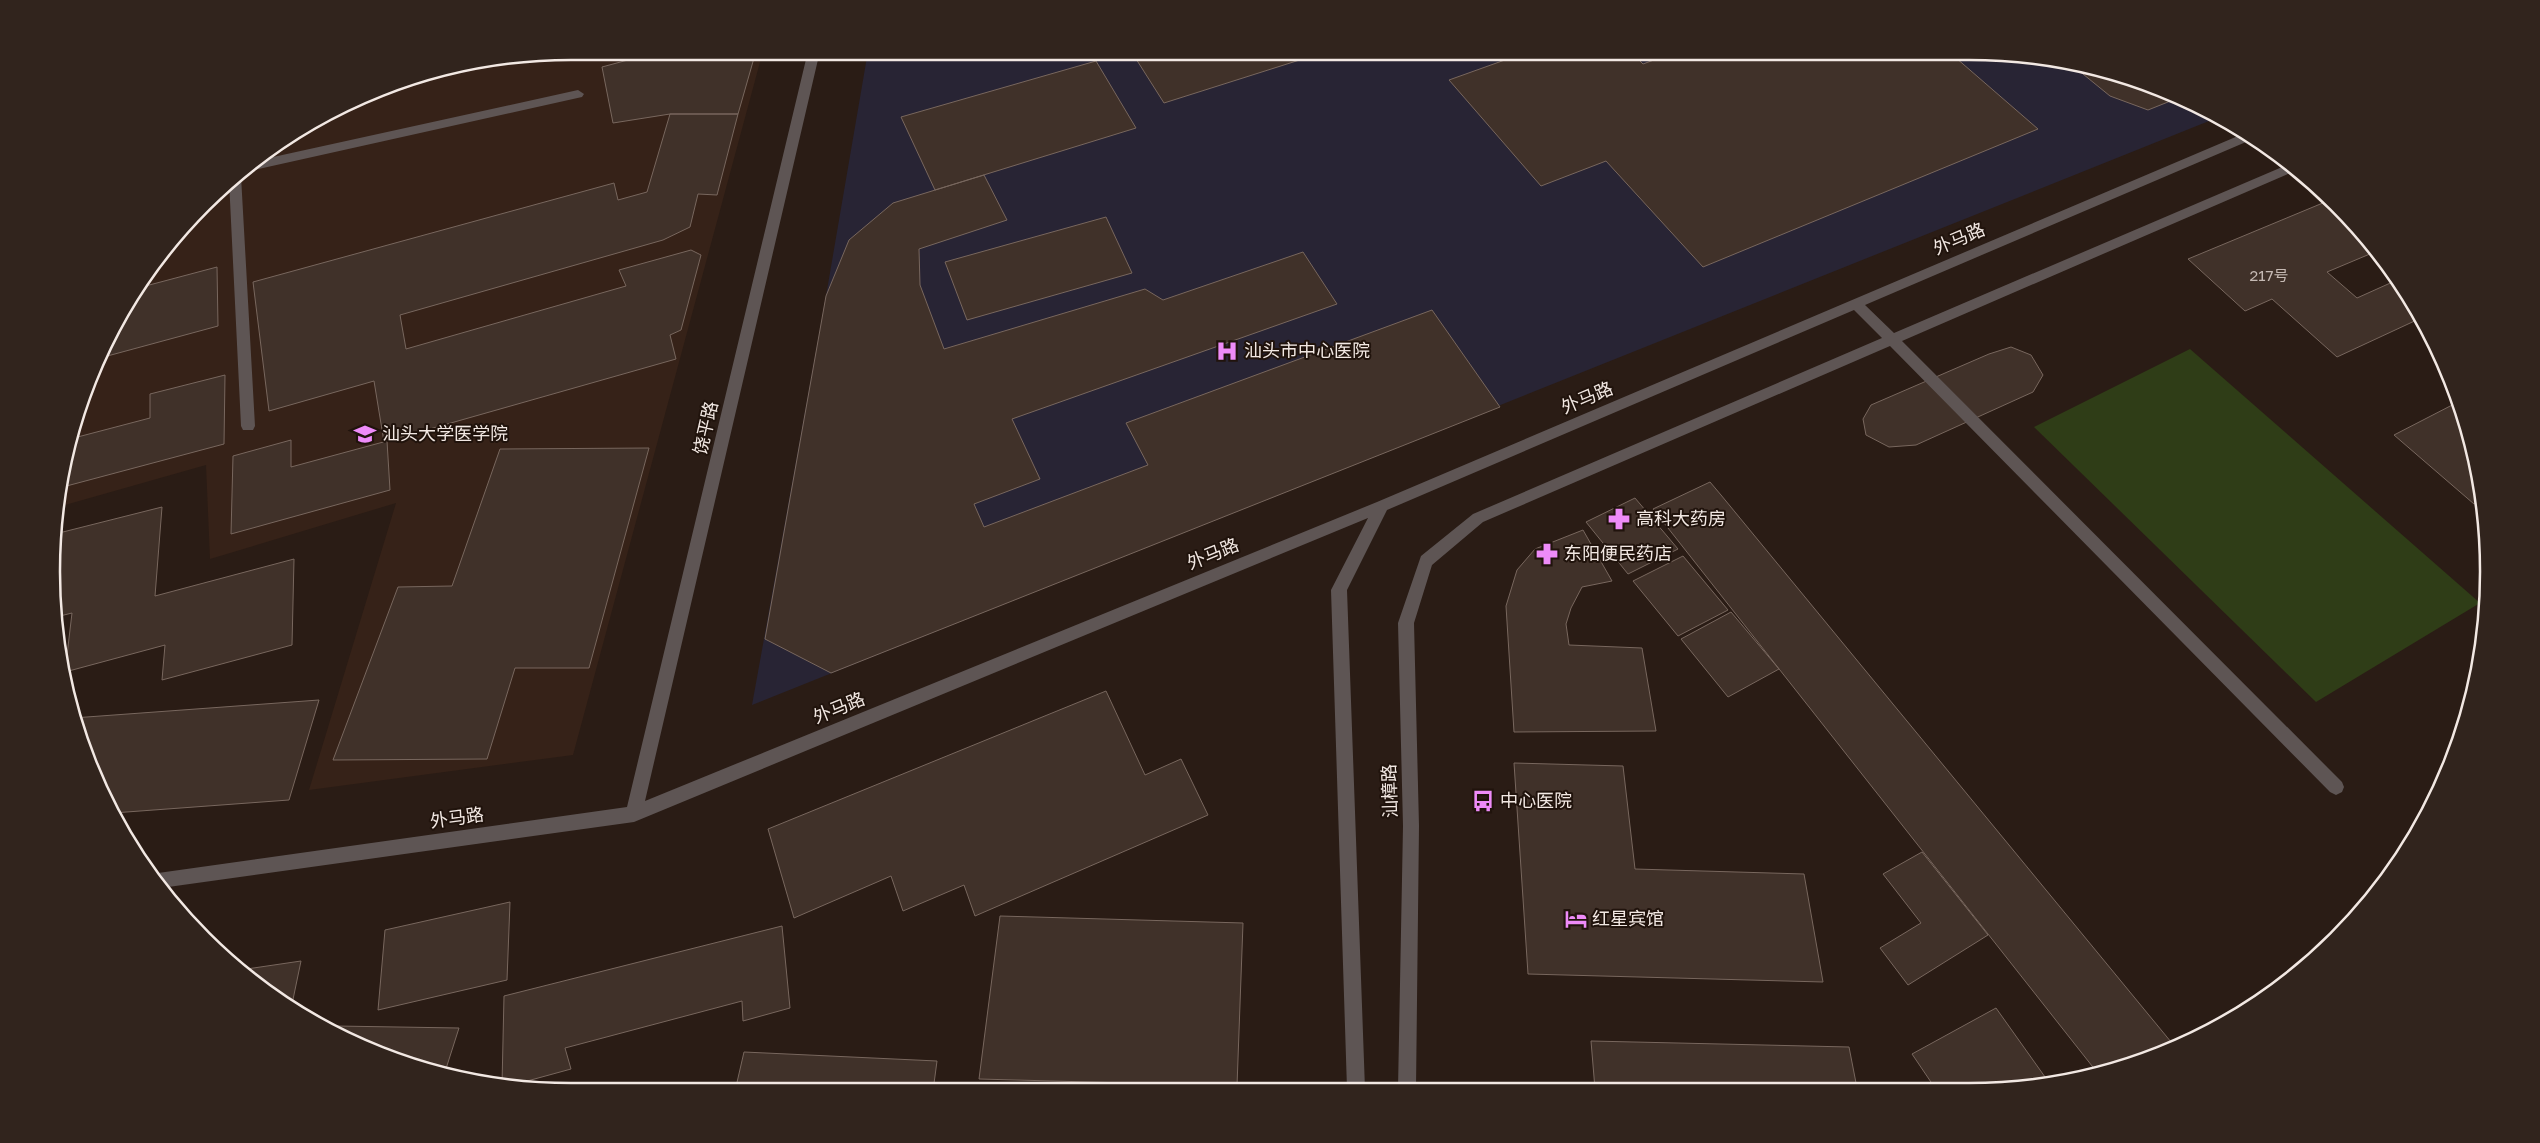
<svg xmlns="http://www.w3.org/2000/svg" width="2540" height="1143" viewBox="0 0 2540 1143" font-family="'Golos Text','Noto Sans SC',sans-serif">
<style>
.built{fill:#362218}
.medical{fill:#282434}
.green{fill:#2f3d17}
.building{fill:#403129;stroke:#78675e}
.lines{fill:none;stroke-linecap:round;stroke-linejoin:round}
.minor{fill:#5e5554;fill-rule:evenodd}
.labels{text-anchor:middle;stroke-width:4;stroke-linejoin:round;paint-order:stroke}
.number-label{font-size:15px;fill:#c6bab4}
.street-label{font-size:18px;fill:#f2e8e3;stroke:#20130c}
.poi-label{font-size:18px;fill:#f2e8e3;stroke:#20130c;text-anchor:start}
.rim{fill:none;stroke:#f2e8e3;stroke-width:2.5}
</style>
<rect width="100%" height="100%" fill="#2a1c15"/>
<!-- built -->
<path class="built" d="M572,51H763L573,755L309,790L396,503L210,559L206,465L58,507L61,470L79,404L121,311L180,229L229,180L312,121L404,79L470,61Z"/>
<!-- medical -->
<path class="medical" d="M868,51H1969L2070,61L2136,79L2219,117L752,705L826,296Z"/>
<!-- green -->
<path class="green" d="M2190,349L2480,603L2316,702L2034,427Z"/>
<!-- building -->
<path class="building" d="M661,51H756L738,114H670L613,123L602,67Z
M1131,51H1328L1164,103Z
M1530,51H1630L1643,64L1678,51H1948L2038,129L1703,267L1606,161L1541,186L1449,80Z
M1096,61L1136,128L935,190L901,117Z
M2067,61L2136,79L2178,98L2148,110L2110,96Z
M670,114H738L717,195L698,194L690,227L663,240L400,315L406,349L626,286L619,270L691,250L701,255L681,330L670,335L676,359L384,442L374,381L269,411L253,282L614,183L618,200L647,192Z
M984,175L1007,220L919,249L920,285L944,349L1145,289L1163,300L1303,252L1337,304L1012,419L1040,479L974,504L984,527L1148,465L1126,423L1432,310L1500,407L831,673L765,639L826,296L849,240L893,203Z
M2330,200L2377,251L2327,272L2357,298L2397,280L2421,318L2337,357L2272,299L2245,311L2188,259Z
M1106,217L1132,273L967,320L945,262Z
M217,267L218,326L100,358L121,311L138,288Z
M2011,347L2031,355L2043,375L2033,392L1916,445L1889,447L1866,435L1863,419L1871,405L1989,354Z
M225,375L224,444L59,488L61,470L70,439L150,418V394Z
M2458,402L2471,437L2481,500L2474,504L2394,435Z
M291,440V467L387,441L390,490L231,534L233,456Z
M649,448L589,668H515L487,759L333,760L398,587L452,586L500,449Z
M1710,482L1721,495L2176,1048L2168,1052L2096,1071L1653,509Z
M1635,498L1678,549L1628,574L1586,522Z
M162,507L155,596L294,559L292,645L162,680L165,645L65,672L72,613L56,617L51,571L55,534Z
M1583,530L1612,581L1582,587L1571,608L1566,624L1569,645L1642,648L1656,731L1514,732L1506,606L1517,570L1535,549Z
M1683,556L1728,610L1678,636L1633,581Z
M1731,612L1779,669L1728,697L1681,639Z
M1106,691L1145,775L1181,759L1208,815L975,916L964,885L903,911L891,876L794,918L768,829Z
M319,700L289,800L113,813L79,739L73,718Z
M1514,763L1623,766L1635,869L1804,874L1823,982L1528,974Z
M1922,852L1988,935L1908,985L1880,948L1921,923L1883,874Z
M510,902L507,980L378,1010L385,930Z
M1000,916L1243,923L1237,1086L979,1079Z
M782,926L790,1008L743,1021L742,1001L565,1048L571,1069L509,1086L502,1085L504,996Z
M301,961L291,1009L255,984L240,970Z
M1996,1008L2050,1084L2037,1087L1935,1088L1912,1054Z
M336,1026L459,1028L444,1075L404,1064L333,1032Z
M1591,1041L1849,1047L1857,1088L1595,1089Z
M744,1052L937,1061L933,1091H735Z"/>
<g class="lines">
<!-- minor -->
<path class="minor" d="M808,51H820L645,801L1377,502L2245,133L2253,139L1865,305L1894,333L2289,164L2297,170L1902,341L2342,782L2344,787L2342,792L2336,795L2330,792L1890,346L1483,522L1432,565L1414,623L1419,826L1416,1089H1398L1403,826L1398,623L1421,556L1473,514L1882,338L1854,310L1387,510L1347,590L1365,1089H1347L1331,590L1368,518L634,822L161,888L151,874L627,807Z
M578,90L584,94L582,97L245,172L241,171L255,161Z
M239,173L241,176L255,426L253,430H243L241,426L229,180Z"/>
</g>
<!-- icons -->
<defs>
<g id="hospital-bare" transform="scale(1.725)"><path d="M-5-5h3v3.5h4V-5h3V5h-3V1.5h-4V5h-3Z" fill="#ee8bf8" stroke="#20130c" stroke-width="2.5" paint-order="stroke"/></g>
<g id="university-bare" transform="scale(1.725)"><path d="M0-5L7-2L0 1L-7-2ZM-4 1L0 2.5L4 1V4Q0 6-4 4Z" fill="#ee8bf8" stroke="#20130c" stroke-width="2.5" paint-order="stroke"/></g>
<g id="pharmacy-bare" transform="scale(1.725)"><path d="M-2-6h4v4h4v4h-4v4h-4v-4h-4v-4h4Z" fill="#ee8bf8" stroke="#20130c" stroke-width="2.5" paint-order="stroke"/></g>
<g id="bus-bare" transform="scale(1.725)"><path d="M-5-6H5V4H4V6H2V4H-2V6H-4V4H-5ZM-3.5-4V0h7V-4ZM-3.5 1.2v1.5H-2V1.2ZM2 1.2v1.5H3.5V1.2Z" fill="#ee8bf8" stroke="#20130c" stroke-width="2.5" paint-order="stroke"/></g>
<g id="hotel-bare" transform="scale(1.725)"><path d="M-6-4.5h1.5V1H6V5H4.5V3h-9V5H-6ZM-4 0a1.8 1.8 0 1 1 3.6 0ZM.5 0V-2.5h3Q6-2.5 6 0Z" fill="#ee8bf8" stroke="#20130c" stroke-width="2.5" paint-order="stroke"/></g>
</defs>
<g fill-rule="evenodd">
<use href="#hospital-bare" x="1227" y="351"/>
<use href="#university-bare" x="365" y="434"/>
<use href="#pharmacy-bare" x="1619" y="519"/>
<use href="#pharmacy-bare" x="1547" y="554"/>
<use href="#bus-bare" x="1483" y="801"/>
<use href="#hotel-bare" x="1576" y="919"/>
</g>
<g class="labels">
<!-- number labels -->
<g class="number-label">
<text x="2269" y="281">217号</text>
</g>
<!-- street labels -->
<g class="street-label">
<text transform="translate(1959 239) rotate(-23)" y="6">外马路</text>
<text transform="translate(1587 398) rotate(-23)" y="6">外马路</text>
<text transform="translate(706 428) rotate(-77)" y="6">饶平路</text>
<text transform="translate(1213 554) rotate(-22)" y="6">外马路</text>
<text transform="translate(839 708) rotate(-22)" y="6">外马路</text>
<text transform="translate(1390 791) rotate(-92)" y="6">汕樟路</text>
<text transform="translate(457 818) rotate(-8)" y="6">外马路</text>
</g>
<!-- poi labels -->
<g class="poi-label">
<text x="1244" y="357">汕头市中心医院</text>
<text x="382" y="440">汕头大学医学院</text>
<text x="1636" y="525">高科大药房</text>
<text x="1564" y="560">东阳便民药店</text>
<text x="1500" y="807">中心医院</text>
<text x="1592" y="925">红星宾馆</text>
</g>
</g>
<!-- crop -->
<path d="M0 0H2540V1143H0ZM571 60H1969A511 511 0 0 1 2480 571V572A511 511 0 0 1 1969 1083H571A511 511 0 0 1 60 572V571A511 511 0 0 1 571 60Z" fill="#31241d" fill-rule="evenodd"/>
<path class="rim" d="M571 60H1969A511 511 0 0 1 2480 571V572A511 511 0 0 1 1969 1083H571A511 511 0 0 1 60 572V571A511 511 0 0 1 571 60Z"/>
</svg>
